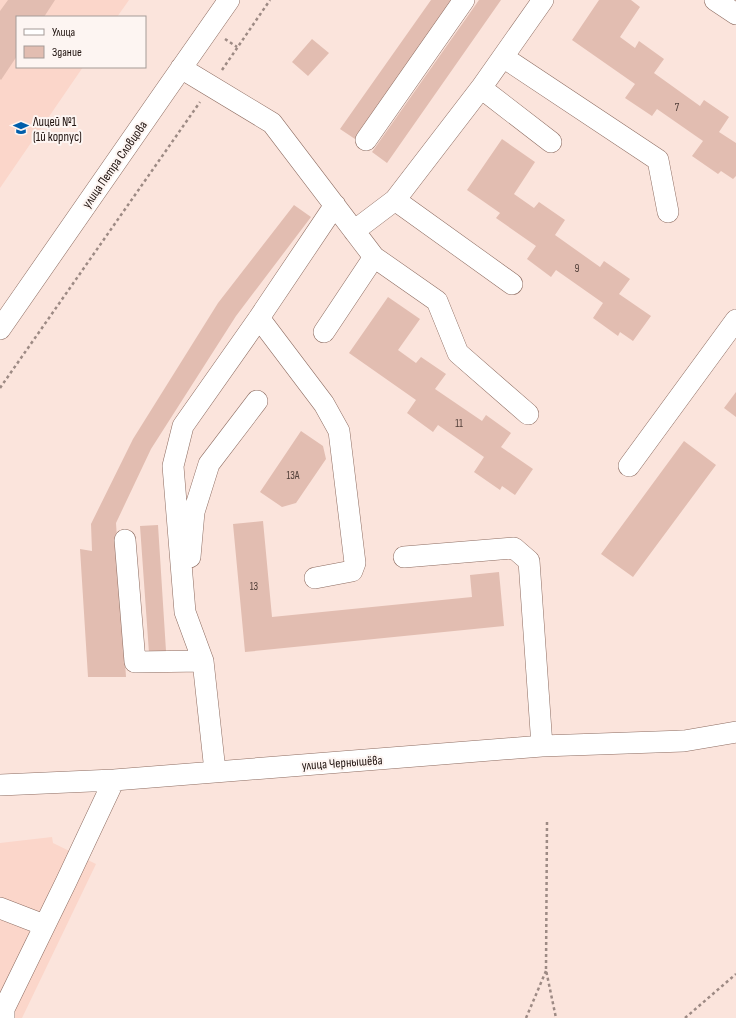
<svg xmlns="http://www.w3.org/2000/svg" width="736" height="1018" viewBox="0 0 736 1018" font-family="'Sofia Sans Condensed',sans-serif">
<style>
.built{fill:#fbd6ca}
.building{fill:#e2bdb1}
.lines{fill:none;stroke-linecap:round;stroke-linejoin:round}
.minor-casing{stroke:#8d6c61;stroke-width:22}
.path{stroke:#9d8a84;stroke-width:2.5;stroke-dasharray:3 3;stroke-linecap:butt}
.minor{stroke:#fff;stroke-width:21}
.labels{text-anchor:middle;stroke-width:4;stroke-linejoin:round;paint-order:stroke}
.number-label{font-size:11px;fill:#503e38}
.poi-label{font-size:13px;fill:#20130f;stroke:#fdf5f2;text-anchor:start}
.street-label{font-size:13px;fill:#20130f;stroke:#fdf5f2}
</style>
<rect width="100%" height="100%" fill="#fbe4dc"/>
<!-- built -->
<path class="built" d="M0,0H129L117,17H17V67H83L0,188Z
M52,837L53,843L96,864L22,1018H0V843Z"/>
<!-- building -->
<path class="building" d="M8,0H55L44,17H17V56L1,80L0,79V11Z
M431,0H452L355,139L340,129Z
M479,0H501L387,163L372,152Z
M599,0H631L640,7L620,37L635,48L639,41L664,59L654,73L700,106L704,100L729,117L719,132L736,143V176L733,179L721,171L718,174L692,156L703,141L657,109L652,116L625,98L635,84L572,40Z
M312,39L329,53L308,76L292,62Z
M502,139L535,162L514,194L534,208L539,202L565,220L555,235L600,267L604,261L630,279L619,294L651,316L633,341L620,332L618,336L593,318L603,303L556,270L551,277L527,259L536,246L496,218L500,213L467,190Z
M294,205L311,217L236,316L151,449L116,523L126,677H88L80,549L92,551L91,524L133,439L218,303Z
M388,297L420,319L398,350L416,363L421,357L446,374L435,389L482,421L486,415L511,433L501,447L533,469L515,495L502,486L500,490L474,472L484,457L438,425L433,432L407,413L416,400L349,353Z
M736,392V417L724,408Z
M301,431L323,446L326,459L296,503L282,507L260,492Z
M684,441L716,465L633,577L601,554Z
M263,521L272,617L472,597L470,575L499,572L504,626L245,652L233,524Z
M158,525L166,651L149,653L140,526Z"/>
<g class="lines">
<!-- minor casing -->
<g class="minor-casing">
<path id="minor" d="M715,0L736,14
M503,57L658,160L668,212
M181,68L272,123L374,257L437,301L458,353L528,414
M481,88L551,142
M366,140L464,0
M395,200L512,284
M354,231L395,200L481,88L543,0
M259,318L324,404L339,431L355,563L352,571L315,578
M0,329L166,90L229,0
M324,332L374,257
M629,466L736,320
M125,540L135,662L203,661
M190,557L194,512L209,464L257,401
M404,557L514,548L529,561L542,746
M215,771L203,661L185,612L173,466L183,426L259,318L335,205
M0,785L114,780L542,746L684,741L736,732
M0,908L44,925
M4,1018V1009L66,882L114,780"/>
</g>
<!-- path -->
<path class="path" d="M225,39L237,47
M222,70L270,0
M0,388L200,102
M547,822L546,970L556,1018
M526,1018L546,971
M685,1018L736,974"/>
<!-- minor -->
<use href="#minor" class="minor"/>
</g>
<!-- icons -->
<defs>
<g id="school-bare" transform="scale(1.2)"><path d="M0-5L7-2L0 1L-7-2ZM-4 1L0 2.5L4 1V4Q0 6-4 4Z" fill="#005eab" stroke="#fdf5f2" stroke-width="2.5" paint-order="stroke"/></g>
</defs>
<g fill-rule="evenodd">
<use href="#school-bare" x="21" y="128"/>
</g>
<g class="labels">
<!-- number labels -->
<g class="number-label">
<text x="677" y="111">7</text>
<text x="577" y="272">9</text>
<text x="459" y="427">11</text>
<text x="293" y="479">13А</text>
<text x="254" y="590">13</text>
</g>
<!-- poi labels -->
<g class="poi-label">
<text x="33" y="126">Лицей №1<tspan x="33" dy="15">(1й корпус)</tspan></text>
</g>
<!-- street labels -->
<g class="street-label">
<text transform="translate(114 164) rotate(-55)" y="5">улица Петра Словцова</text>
<text transform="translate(342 762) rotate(-4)" y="5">улица Чернышёва</text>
</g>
</g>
<!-- legend -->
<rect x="16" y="16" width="130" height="52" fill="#fdf5f2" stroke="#a59b97"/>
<rect x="24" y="29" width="20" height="6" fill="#ffffff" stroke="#a59b97"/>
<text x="52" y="36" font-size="12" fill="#20130f">Улица</text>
<rect x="24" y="46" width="20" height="12" fill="#e2bdb1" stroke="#a59b97"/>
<text x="52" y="56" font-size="12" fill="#20130f">Здание</text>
</svg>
